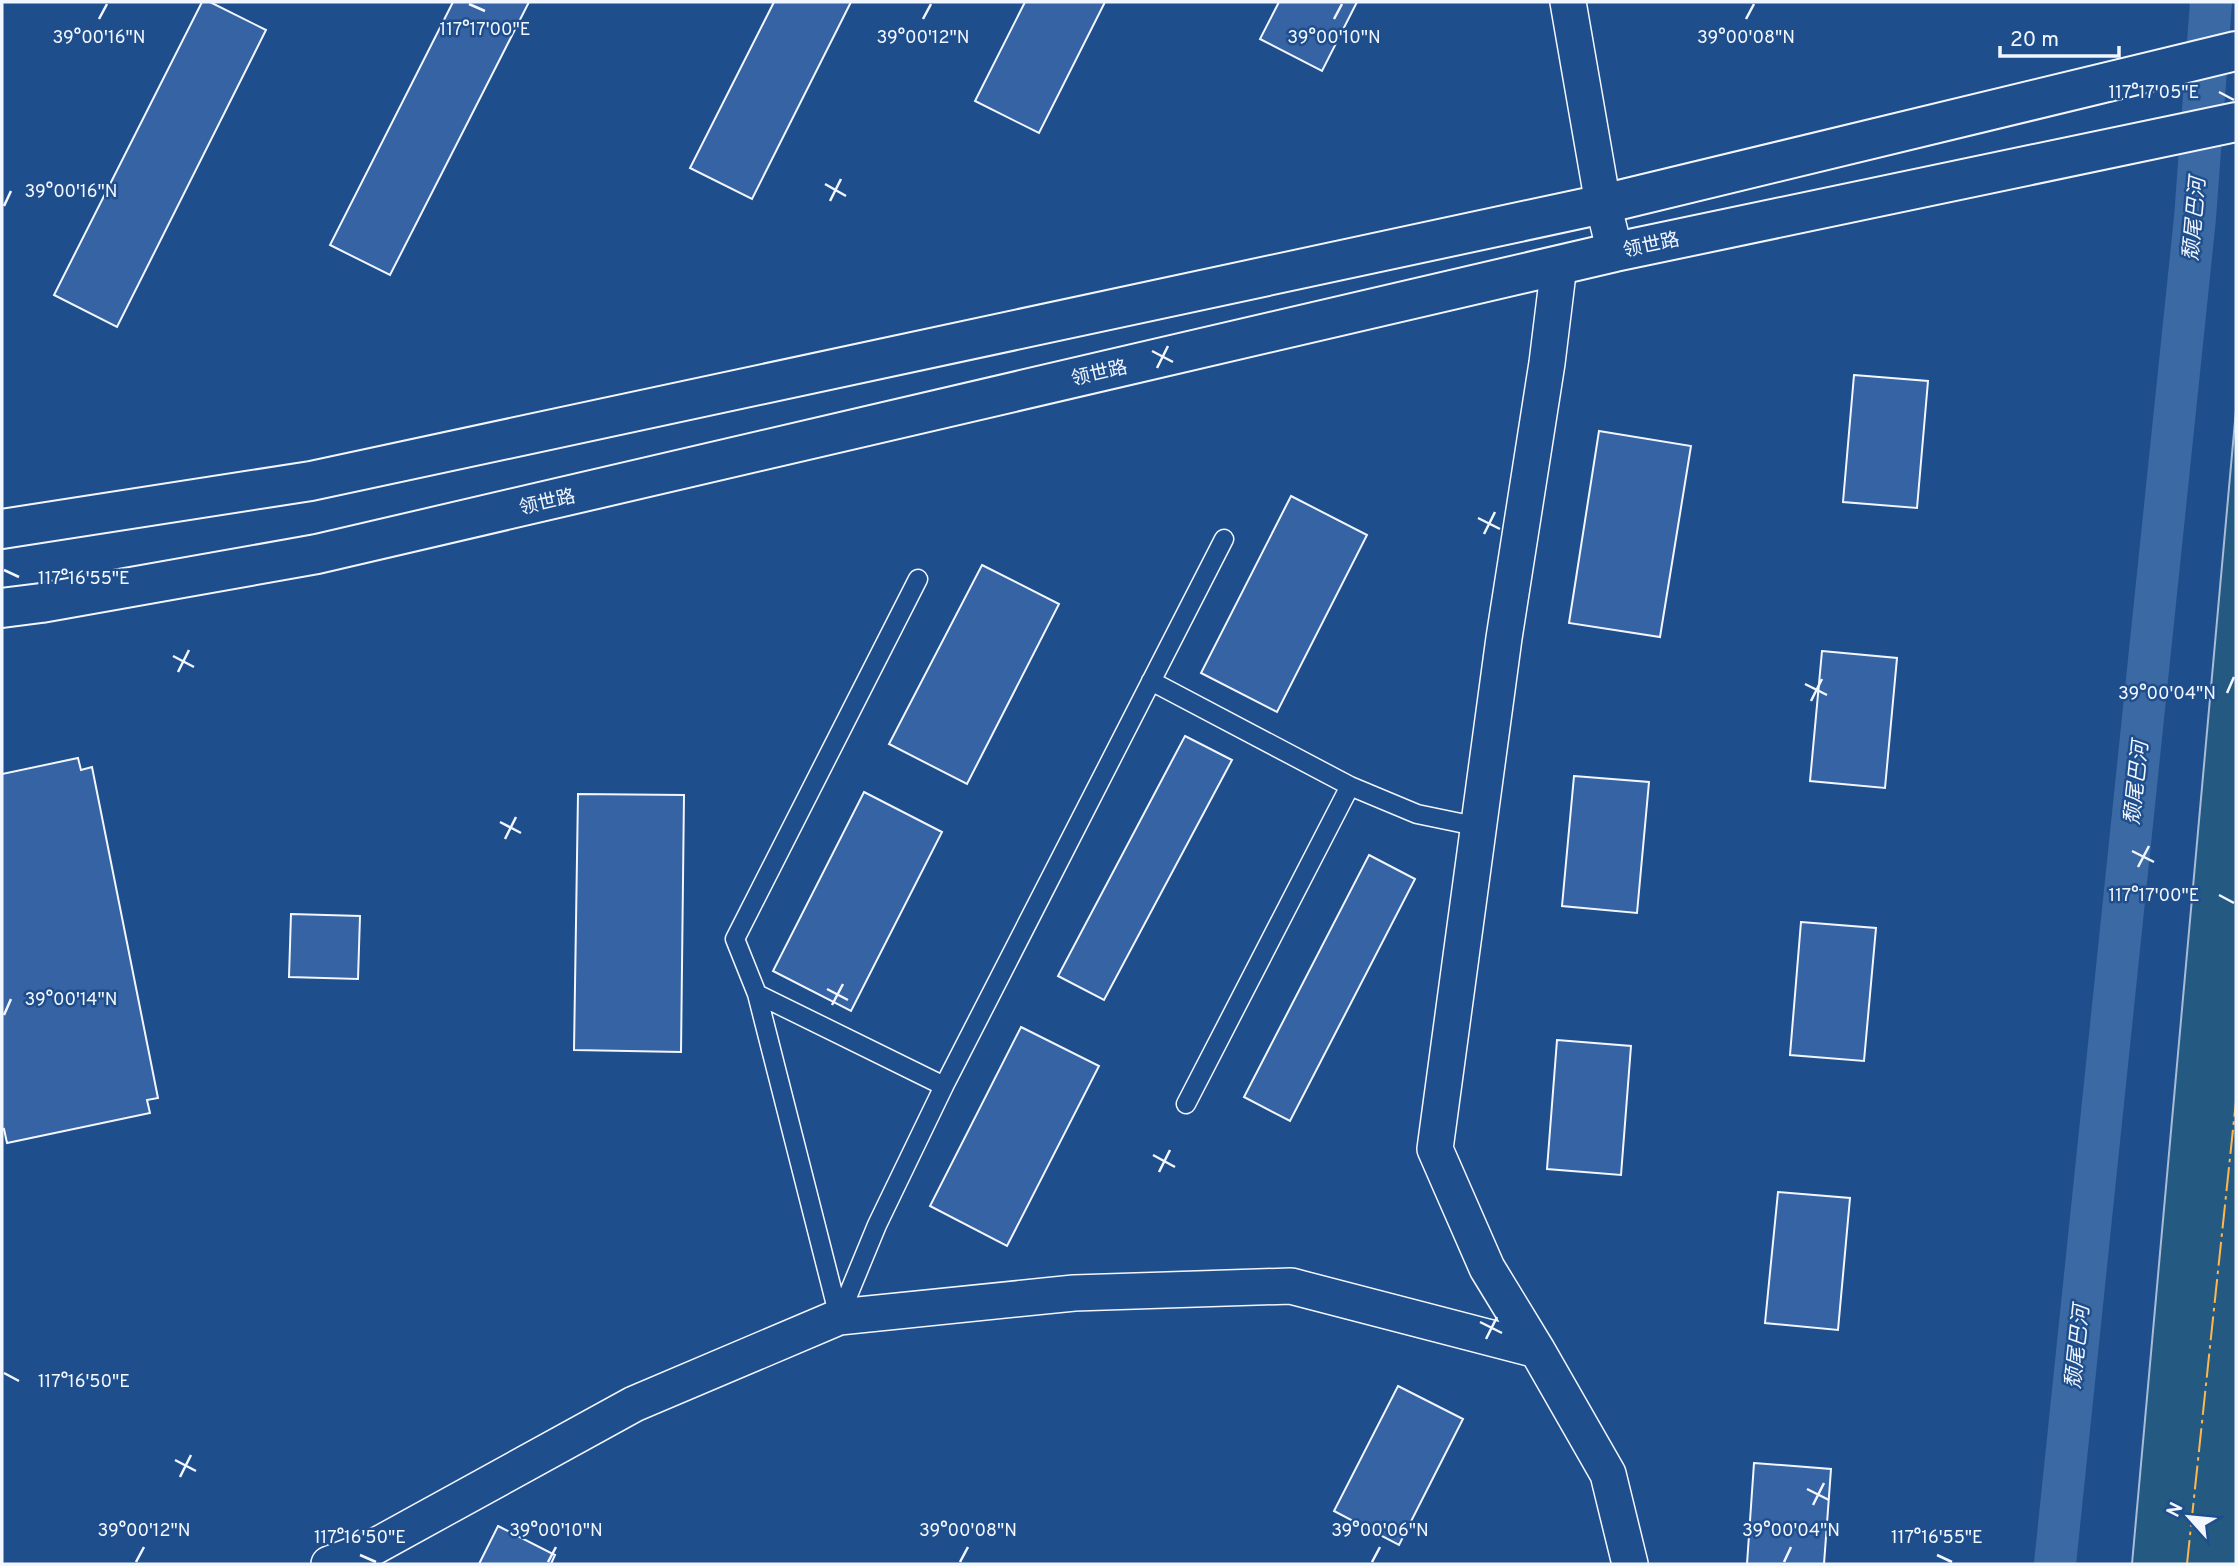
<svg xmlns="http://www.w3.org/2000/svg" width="2238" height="1566" viewBox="0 0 2238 1566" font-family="Overpass,'Noto Sans SC',sans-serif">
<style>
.green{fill:#245a82;stroke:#a8bbd7;stroke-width:2}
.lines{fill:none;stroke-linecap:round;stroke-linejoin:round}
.canal{stroke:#3b69a3;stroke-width:42}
.building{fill:#3563a3;stroke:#f2f6ff;stroke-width:2}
.lane-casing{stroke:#f2f6ff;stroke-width:21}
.street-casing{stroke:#f2f6ff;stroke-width:38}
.secondary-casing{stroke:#f2f6ff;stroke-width:42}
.lane{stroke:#1f4e8c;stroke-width:18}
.street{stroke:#1f4e8c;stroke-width:35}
.secondary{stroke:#1f4e8c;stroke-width:38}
.power{stroke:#ffb74d;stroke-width:2;stroke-dasharray:24 5 3.5 5;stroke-linecap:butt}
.ticks{fill:none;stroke:#f2f6ff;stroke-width:2.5}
.labels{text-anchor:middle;stroke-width:5;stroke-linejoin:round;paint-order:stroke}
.street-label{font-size:19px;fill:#f2f6ff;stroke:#1f4e8c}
.water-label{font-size:21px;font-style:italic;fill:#f2f6ff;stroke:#1f4e8c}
.ticks-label{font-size:18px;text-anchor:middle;fill:#f2f6ff;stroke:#1f4e8c;stroke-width:5;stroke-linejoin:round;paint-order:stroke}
</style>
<rect width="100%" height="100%" fill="#1f4e8c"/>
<!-- green -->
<path class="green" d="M2236,410V1564H2132Z"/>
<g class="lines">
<!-- canal -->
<path class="canal" d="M2055,1564L2195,218L2211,2"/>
</g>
<!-- building -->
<path class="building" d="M202,2H210L266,30L117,327L54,295Z
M453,2H529L390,275L330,245Z
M774,2H851L752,199L690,168Z
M1025,2H1105L1039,133L975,101Z
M1279,2H1357L1322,71L1260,39Z
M1854,375L1928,381L1917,508L1843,502Z
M1599,431L1691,446L1660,637L1569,623Z
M1291,496L1367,535L1277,712L1201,673Z
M982,565L1059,604L967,784L889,744Z
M1822,651L1897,658L1885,788L1810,781Z
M1185,736L1232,760L1104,1000L1058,976Z
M78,758L81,770L92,767L158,1098L147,1100L150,1113L7,1143L4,1129L2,1130V774Z
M1574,776L1649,782L1637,913L1562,906Z
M864,792L942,832L851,1011L773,971Z
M578,794L684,795L681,1052L574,1050Z
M1369,855L1415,879L1290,1121L1244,1097Z
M291,914L360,916L358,979L289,977Z
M1801,922L1876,928L1864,1061L1790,1055Z
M1021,1027L1099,1066L1007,1246L930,1206Z
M1557,1040L1631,1046L1621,1175L1547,1169Z
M1778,1192L1850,1198L1838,1330L1765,1323Z
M1398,1386L1463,1419L1399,1545L1334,1511Z
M1754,1463L1831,1469L1824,1564H1747Z
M498,1526L555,1555L551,1564H479Z"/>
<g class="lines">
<!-- lane casing -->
<g class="lane-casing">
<path id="lane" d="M918,579L735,939L757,994L839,1317L877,1225L944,1086L1224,539
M1151,681L1350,786L1186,1104
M1350,786L1417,814L1480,827
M757,994L944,1086"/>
</g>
<!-- street casing -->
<g class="street-casing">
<path id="street" d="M1568,2L1603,204L1615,252
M1537,1350L1487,1268L1435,1149L1504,638L1547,363L1559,265
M329,1564L374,1547L634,1404L839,1317L1074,1293L1291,1286L1537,1350L1608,1474L1630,1564"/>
</g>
<!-- secondary casing -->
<g class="secondary-casing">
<path id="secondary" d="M2,529L311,481L1603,204L2236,51
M2,608L41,603L317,554L1615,252L2236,122"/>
</g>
<!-- lane -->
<use href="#lane" class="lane"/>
<!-- street -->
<use href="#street" class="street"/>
<!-- secondary -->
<use href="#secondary" class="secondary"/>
<!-- power -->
<path class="power" d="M2187,1564L2236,1101"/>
</g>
<!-- ticks -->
<path class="ticks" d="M469,4L485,11M99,19L107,4M923,19L931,4M1334,19L1342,4M1746,19L1754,4M2219,92L2234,100M825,184L846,196M830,201L841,179M4,206L11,191M1152,351L1173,362M1157,368L1168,346M1478,518L1500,529M1484,534L1495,512M4,570L19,577M173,656L194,667M178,672L189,650M1805,684L1827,695M2227,693L2234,677M1811,701L1822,679M500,822L521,833M505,839L516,817M2132,851L2154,862M2138,867L2149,846M2219,895L2234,903M827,989L848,1000M832,1005L843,984M4,1015L11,999M1153,1155L1175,1167M1159,1172L1170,1150M1480,1322L1502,1333M1486,1339L1497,1317M4,1373L19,1381M175,1460L196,1471M180,1477L191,1455M1807,1489L1829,1500M1813,1505L1824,1483M360,1555L376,1562M1937,1555L1952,1562M136,1562L144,1547M548,1562L556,1547M960,1562L968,1547M1372,1562L1380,1547M1784,1562L1791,1547"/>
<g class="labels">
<!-- street labels -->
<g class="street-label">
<text transform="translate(1651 244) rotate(-12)" y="7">领世路</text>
<text transform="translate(1099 372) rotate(-13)" y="7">领世路</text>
<text transform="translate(547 501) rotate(-13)" y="7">领世路</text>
</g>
<!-- water labels -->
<g class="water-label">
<text transform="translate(2194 219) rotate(-85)" y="7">颓尾巴河</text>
<text transform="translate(2136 783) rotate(-84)" y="7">颓尾巴河</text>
<text transform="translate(2077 1347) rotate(-84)" y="7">颓尾巴河</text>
</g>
</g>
<g class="ticks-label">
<text x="485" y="35">117°17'00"E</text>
<text x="99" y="43">39°00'16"N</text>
<text x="923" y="43">39°00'12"N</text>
<text x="1334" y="43">39°00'10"N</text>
<text x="1746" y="43">39°00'08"N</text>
<text x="2154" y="98">117°17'05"E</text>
<text x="71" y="197">39°00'16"N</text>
<text x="84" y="584">117°16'55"E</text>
<text x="2167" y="699">39°00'04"N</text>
<text x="2154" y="901">117°17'00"E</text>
<text x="71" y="1005">39°00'14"N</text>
<text x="84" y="1387">117°16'50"E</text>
<text x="144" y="1536">39°00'12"N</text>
<text x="556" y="1536">39°00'10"N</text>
<text x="968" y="1536">39°00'08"N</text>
<text x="1380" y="1536">39°00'06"N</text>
<text x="1791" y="1536">39°00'04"N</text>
<text x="360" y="1543">117°16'50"E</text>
<text x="1937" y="1543">117°16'55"E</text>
</g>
<!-- border -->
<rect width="2238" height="1566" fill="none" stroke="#f2f6ff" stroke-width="7"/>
<!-- north arrow -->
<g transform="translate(2189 1517) rotate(297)" stroke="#1f4e8c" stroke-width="5" paint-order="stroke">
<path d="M0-5L12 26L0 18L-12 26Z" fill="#f2f6ff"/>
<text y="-10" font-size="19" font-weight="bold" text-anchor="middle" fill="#f2f6ff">N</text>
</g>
<!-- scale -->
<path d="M2000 46v10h119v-10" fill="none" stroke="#f2f6ff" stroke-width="3.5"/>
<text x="2010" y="46" font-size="21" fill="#f2f6ff" stroke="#1f4e8c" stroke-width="5" paint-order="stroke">20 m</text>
</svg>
